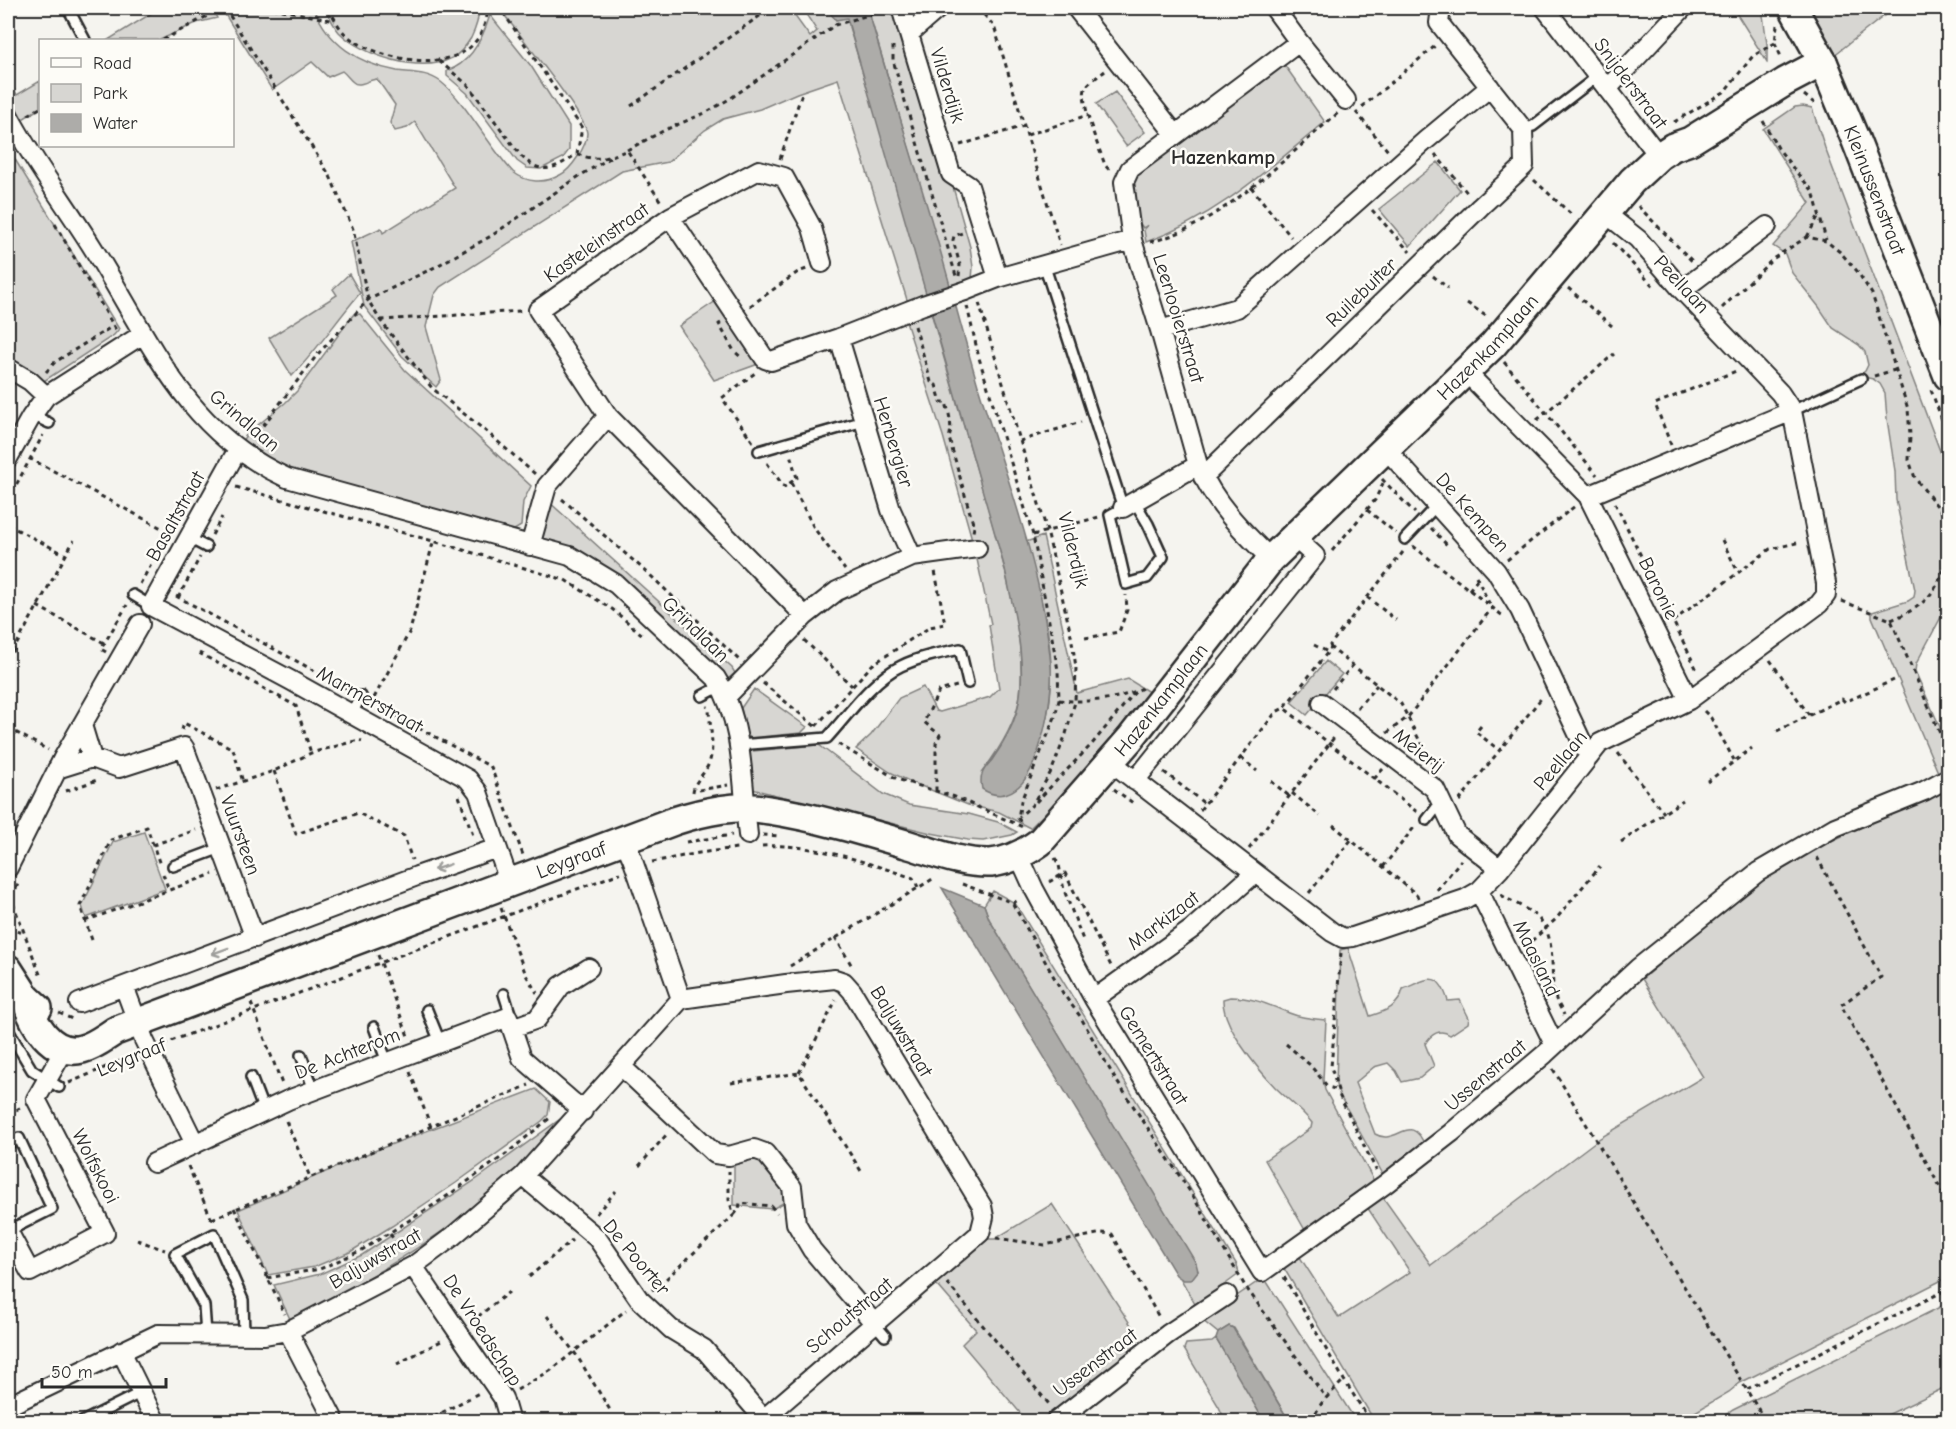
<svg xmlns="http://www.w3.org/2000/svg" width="1956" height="1429" viewBox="0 0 1956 1429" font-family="'Comic Neue',sans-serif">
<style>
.green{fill:#d7d6d2;stroke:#81807e;stroke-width:1.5}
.water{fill:#adaca9;stroke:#797877;stroke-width:1.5}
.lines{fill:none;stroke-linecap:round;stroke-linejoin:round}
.lane-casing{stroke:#2b2b2b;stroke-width:14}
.street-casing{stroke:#2b2b2b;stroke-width:22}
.secondary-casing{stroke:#2b2b2b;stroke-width:32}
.path{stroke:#2b2b2b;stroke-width:3;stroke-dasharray:4.5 4.5;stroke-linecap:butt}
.lane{stroke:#fdfcf7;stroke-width:9}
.street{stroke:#fdfcf7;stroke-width:18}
.secondary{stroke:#fdfcf7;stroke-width:27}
.street-bridge-casing{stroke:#2b2b2b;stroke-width:22;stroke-linecap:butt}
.street-bridge{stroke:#fdfcf7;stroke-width:18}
.oneway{stroke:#9e9e9b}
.labels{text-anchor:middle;stroke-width:5;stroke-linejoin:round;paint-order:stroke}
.street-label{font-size:20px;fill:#2b2b2b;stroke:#fdfcf7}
.neighbourhood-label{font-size:21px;font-weight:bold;fill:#2b2b2b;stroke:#fdfcf7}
</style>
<rect width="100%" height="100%" fill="#f5f4ef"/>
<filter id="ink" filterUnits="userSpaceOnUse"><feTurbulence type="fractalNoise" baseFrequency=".0167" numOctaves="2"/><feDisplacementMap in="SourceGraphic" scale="12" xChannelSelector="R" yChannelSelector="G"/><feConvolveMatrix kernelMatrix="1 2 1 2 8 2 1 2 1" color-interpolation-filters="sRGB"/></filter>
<g filter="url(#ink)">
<!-- green -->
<path class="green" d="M160,8H211L217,18L196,23L160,40H108Z
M221,8H314C328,44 359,64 397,71C414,73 427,72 441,82C466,102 489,147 513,172C527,183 544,184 560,175C571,170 587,146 587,133C586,116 513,27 499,8H789L810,37L817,31L802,8H826L836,20L880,8H920L898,26L937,160L953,187L970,247L973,267L972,279L950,287L872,23L849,27L889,159L927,296L908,303L838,79L797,93L760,109L723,119L705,130L668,162L622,171L440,287L434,295L426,327L441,380L436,387L402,356L364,306L351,242L381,228L383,233L455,188L415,122L407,128L395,131L390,123L395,105L377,79C369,79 359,88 353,82C349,79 347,75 342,71L328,77L312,62L272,90Z
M326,8H479C479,19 476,28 471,38C466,46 460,54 452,58C421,74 362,56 339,32C333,25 329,16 326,8Z
M1733,8H1762L1767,44V62Z
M1805,8H1894L1833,56Z
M490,15L531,66L569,126V150L563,158L541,169L527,168L517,161L467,93L447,76V71C471,63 483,38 490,15Z
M1283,63L1325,122C1268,169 1217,217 1146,242L1144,230L1148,225L1143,228C1135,218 1128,192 1134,180C1136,176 1141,172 1144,169Z
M8,78L17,95L40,81V108L15,124L8,111Z
M1115,92L1145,132L1126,146L1096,104Z
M1803,106L1812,108L1825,148L1948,472V604L1916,664L1915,671L1948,745V773L1940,777L1872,617V612L1908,601L1914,597L1915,590L1896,500L1895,471L1887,419L1885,393L1880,384L1873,379L1859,376L1865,371L1868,365L1865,352L1859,345L1833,328L1819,307L1792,273L1785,254L1773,246L1810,203L1763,129L1795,107Z
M8,148L119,329L114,335L44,381L33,379L8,365Z
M1438,162L1460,190L1410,246L1379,209Z
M349,274L360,293C337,320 317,350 292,376L269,338L337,295L333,289Z
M719,299L761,363L714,380L679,326Z
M931,312C949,378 969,443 988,508C1003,562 1027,640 1020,695C1016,724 999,750 982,772L1037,753C1042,735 1048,717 1050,699C1056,646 1040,592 1026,542L1043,536L1077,693L1128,679L1149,692C1112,740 1074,786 1030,828L999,812L968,805L911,782L890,772L856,749L871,735L899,698L923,687L936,711L940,712L990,697L999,688L989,625L991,624L975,550L943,436L906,322Z
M360,314L405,370L531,486L523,502L521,526L511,532L288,477L238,446L247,434L285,403L297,391L353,315Z
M547,500L732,668L735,673L729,678H721L676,637L542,541L540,530Z
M1326,661L1342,674L1307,715L1291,702Z
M754,689L807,727L801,733L751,738L746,734L741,708Z
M819,745L883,794L909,805L969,814L998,822L1017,832L1012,835L983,841L968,840L931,833L748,788L742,752Z
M1948,789V1277L1740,1383L1729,1392L1680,1421L1375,1422L1282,1265L1298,1254L1339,1318L1410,1272L1367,1207L1382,1196L1431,1265L1600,1138L1703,1077L1642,979C1684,943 1725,906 1771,875C1822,841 1892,815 1948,789Z
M144,832L165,889L86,918L82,906L113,842Z
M993,891L1015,903L1237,1265L1239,1274L1196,1306L1181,1279L1198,1271L1195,1263L989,919L984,905Z
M1348,948L1370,1016C1386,1011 1399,1007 1403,989C1428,979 1438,969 1448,1001L1460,1000L1469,1018L1468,1023L1450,1035C1440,1028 1431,1034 1425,1044L1434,1066L1420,1078L1402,1082L1396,1071L1388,1063L1374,1067L1355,1083L1375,1134C1397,1147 1411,1110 1425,1146L1384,1176L1340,1096L1336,1085L1340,950Z
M1230,997C1253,997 1269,1005 1289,1013C1301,1018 1314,1019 1326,1020L1323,1080L1325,1090L1375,1183L1305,1230L1265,1160L1311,1128L1312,1123C1302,1110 1287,1099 1275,1087C1257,1068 1222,1026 1223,999Z
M536,1089L550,1102L548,1115L542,1121L456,1183L392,1226L350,1252L314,1267L268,1275L238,1210L369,1153Z
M559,1120V1122C547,1137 534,1153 520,1167C454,1232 372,1277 291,1321L274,1285L320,1274L362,1255L477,1179Z
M762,1157L785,1189L787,1201L772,1209L734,1205V1161Z
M1052,1204L1144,1345L1045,1421H1027L962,1344L976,1330L933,1280L983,1239H995Z
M1263,1278L1267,1282L1356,1421H1289L1234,1328L1229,1326L1218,1333L1202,1320Z
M1948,1303V1386L1875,1421H1717L1733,1410Z
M1216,1339L1261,1413L1264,1421H1223V1416L1219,1407L1184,1349L1186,1344L1212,1342Z"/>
<!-- water -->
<path class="water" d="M826,8H880L869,11L872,23C892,94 915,165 936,236C951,287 964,338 979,389C1007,479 1043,571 1051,666C1053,696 1042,760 1022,783C1010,796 996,798 982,789C981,784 980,780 982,775C983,769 988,765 992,760C1002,746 1012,728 1017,711C1029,665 1014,614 1005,569L847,18L836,20Z
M942,888L984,905L989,919L1196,1263L1198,1271L1191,1280H1183L1176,1275Z
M1229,1326L1233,1328L1289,1421H1264L1216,1339L1218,1333Z"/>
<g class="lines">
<!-- lane casing -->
<g class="lane-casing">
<path id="lane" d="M68,8L85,40
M1523,129L1533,126L1598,76
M1044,264L1123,508L1110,515L1126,584L1147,578L1163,557L1148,524L1135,502
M1792,411L1861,379
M32,415L49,423
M759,451L864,421
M189,538L206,547
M1405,539L1437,505
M133,595L151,606
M702,696L721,686
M352,714L361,696
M738,745L827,738C848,715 873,679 901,666C920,657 940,653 960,649L968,683
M1427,820L1441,802
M173,866L221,848
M504,994L510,1013L508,1017
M8,1002L22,995
M427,1010L440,1042
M374,1027L387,1062
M8,1030L32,1070L59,1087
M301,1055L314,1090
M251,1077L264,1111
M8,1144L19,1138L52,1209L8,1231
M874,1323L885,1336
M206,1334L204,1306L175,1254L214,1234L243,1300L244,1335
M155,1420L245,1421
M82,1422L142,1392"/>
</g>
<!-- street casing -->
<g class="street-casing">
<path id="street" d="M1076,8L1175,134
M1274,8L1299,42L1346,100
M1545,8L1659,156
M902,11L951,174L969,186L998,278
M909,34L939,8
M1607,89L1683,8
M8,114C32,160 64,202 91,245C148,335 183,431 287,478L570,556L616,584L716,678C744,723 742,783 748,835
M670,217L759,170L784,177L812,228L822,263
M1682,290L1767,226
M965,291L998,278L1132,240
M1160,330L1237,308L1425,141L1490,87
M839,338L891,510L912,557
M8,368L30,381L46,396
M1466,372L1588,496L1689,700
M238,449L151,606L290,680L468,779L478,792L510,884
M1386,449L1496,571L1520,610L1589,757
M8,458L31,417L46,396L143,334
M1203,477L1480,207L1524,166L1523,129L1439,23L1441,8
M1588,496L1792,411
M1123,508L1198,465
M530,546L547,486L608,416
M1271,559C1242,531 1214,503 1198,465L1160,330L1132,240L1124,182L1130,169L1299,42
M805,616L608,416L538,310L670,217L765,359L771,361L839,338L923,305
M727,696L805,616L837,591L912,557L977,548
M1322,703L1435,789L1457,835L1500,869
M92,758L119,768L184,747L255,938
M1110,761L1332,932L1343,938L1353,937L1465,899L1479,891L1500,869L1600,743L1689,700L1819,604L1826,595V583L1792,411L1780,393L1682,290L1638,239L1604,212
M57,769L92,758L82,725
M1135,781L1315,556L1294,537
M624,840L632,858L681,999
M1019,856L1034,889L1094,999L1262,1272L1384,1185L1451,1133L1545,1054L1638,968L1758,872L1835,827L1924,791L1948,778
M8,868L63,758L140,624
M1479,891L1554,1044
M124,986L144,1040L195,1144
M1094,999L1192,929L1255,873
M79,1003L417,876L497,848
M512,1028L537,1019L561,986L589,968
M622,1067L715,1154L729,1156L754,1149L765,1153L792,1187L796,1223L812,1250L874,1323
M154,1163L288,1100L508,1017L522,1058L583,1111
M523,1176L597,1238L639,1299L671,1329L704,1349L763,1418
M8,1231L30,1272L105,1233L36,1099L59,1059
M413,1266L503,1398L510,1422
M288,1331L335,1422
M121,1351L156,1422
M8,1406L158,1334L265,1335L288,1331L413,1266L452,1237L523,1176L681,999L786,984L835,979L844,982L852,991L982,1206L984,1217L980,1233L760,1422
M1055,1422L1168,1334L1227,1295"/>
</g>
<!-- secondary casing -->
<g class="secondary-casing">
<g id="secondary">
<path id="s1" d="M1793,8L1823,62L1856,141L1948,376"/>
<path d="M8,969L26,997L38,1008"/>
<path id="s2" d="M26,997C31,1022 52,1057 82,1049C94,1046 104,1038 115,1031L674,821C705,811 737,804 769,810C815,817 862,831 906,844C933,852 962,864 991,863C1010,861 1025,853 1040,842L1130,739L1271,559L1493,345L1632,181L1659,156L1673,147L1690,141L1785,82L1823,62"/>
</g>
</g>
<!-- path -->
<path class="path" d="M225,8L330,176L353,229L368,300L380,320L432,388L488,433L535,474
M273,8L335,21
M329,8C334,18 340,31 350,38C378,59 450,74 475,42C483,33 486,19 489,8
M978,8L994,26L1060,245
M1777,25L1775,43L1782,59
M163,40L222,8
M893,46V60L956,276
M439,61L468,85L521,156C543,177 555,168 577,154L582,128L500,8
M1105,71C1099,76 1090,81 1086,87C1078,99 1100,150 1105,165L1110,171
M1804,95L1818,106
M631,106L771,8
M1362,107L1435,46
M1356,112L1388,151
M28,115L40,108
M1763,121L1778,148L1796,172L1813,191L1826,240
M1674,122L1724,92L1753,56L1775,43
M1027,135L1088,115
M960,145L1024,126
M627,150L667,129L705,113L731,98L835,25L885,10
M577,154C596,162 609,158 627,150L661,202
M1435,154L1469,195
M780,159L802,93
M1534,180L1573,216
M1251,187L1291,237
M1638,206L1693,262
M1372,210L1410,252
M55,224L117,332
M1807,237L1819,215
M1150,242C1220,226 1285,158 1338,113
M1613,243L1655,288
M959,276L960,265L953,240L954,236L965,232
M1433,276L1448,288
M1568,288L1612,326
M979,303L1047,531L1071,635L1076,667L1075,702L1066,734L1052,770L1032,805L1019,817
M1467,303L1489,318
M750,306L798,272L807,269
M967,306L979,358L1033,535L1058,670L1059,700L1055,717L1021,801L1018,818L1023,825
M1722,308L1774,258L1807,237L1826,241L1840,252L1857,271L1872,294L1908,409L1910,435L1909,460L1915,478L1948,520
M381,320L521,311
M721,323L719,324L734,351L742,358
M915,326L931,382L936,385L941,402H946C949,414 953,427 949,438L974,527L973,532
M1504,362L1597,475
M46,372L55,362L113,326
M1874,376L1895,370
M1931,390L1948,436
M1537,420L1614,354
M252,440L317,355L368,300L435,267L491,236L581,175L610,158
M1020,441L1081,422
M753,442L722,398L755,373
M1671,445L1655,404L1736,371
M29,458L169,532
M767,463L784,487L797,478L790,454
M1382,479L1415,513
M791,483L814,528L845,570
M236,487L433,541L565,580L612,609L645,637
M562,499L649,574L739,660
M8,500L43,435
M1615,503L1698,672
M1367,510L1396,533
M8,525L66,555
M1431,528L1447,545
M212,535L222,517
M1033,535L1099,517
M1722,540L1738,572
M1413,546L1503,616
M1332,551L1375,500L1384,481
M1507,560L1575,506
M1476,576L1490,605
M140,584L190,496
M1469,590L1477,580
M176,596L350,690
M1367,597L1396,620
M178,598L200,557
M1842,601L1891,620L1948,752
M37,606L104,643
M1891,620C1926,606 1937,593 1948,557
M1673,621L1770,549L1801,542
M1085,638L1119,632L1127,610L1126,595
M804,640L852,686
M1314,645L1328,652
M1331,648L1330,645L1403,552
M106,652L101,649L127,605
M199,653L296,706L311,753
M8,660L74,540
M1770,660L1809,715
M763,683L816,727
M1333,689L1353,665
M374,698L410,631L434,539
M1059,700C1083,703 1121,700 1142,688
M371,702L491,767L523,855
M1357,708L1377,685
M1704,711L1711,718L1734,760
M816,726L872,665L930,627L945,624L935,571
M1481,726L1476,732L1499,750
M8,728L48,750
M182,730L184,723L233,749L243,782
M1777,731L1842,699L1845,702L1894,680
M1387,733L1408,717L1492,608
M838,744L897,779L955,797L1025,828
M1618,753L1664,813
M1241,758L1257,771
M274,771L296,834L358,813L404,836L412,860
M1164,772L1205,804
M1374,779L1383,769
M1271,781L1289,796
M1707,782L1752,748
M1114,789L1133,803
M216,790L274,771L311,753L359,740L362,741
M699,790L728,785
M66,791L100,779
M936,791V743L940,735L924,722L939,691L957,686
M693,792C694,781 705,774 709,763C715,748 710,727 709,710L707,706
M1292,793L1320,816
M459,796L474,838
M1459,801L1543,696
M1036,802L1092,744L1135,692
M1200,810L1276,712L1284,708
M1417,812L1284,708L1331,648L1401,704L1431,763
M1333,825L1417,895L1418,898
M763,835L780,836
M686,842L732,835
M1621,842L1683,800
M153,845L196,830
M762,846C813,843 865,862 913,878L918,887
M1249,849L1336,735
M1817,857L1881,977L1841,1005L1948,1202
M1055,858L1059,865L1064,890L1083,940
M652,862L699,853L737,848
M1383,867L1416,825
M163,874L169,890
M1049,882L1065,873L1111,966
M962,884L1013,903L1020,899
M1437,890L1461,860
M1309,893L1351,840
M1501,895C1512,902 1527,908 1537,917C1557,935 1550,970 1554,994C1556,1001 1561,1008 1564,1015
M8,896L11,898L41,977
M1013,904L1064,995L1080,1016L1114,1077L1191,1193L1245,1286L1326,1398
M8,905L19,882
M501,908L526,975L537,993
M85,921L213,874
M8,929L24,933
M835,937L852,966
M92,940L80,906L111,840L147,827L160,865
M1525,947L1556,919L1600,866
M1341,953L1331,1067L1340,1097L1376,1170
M378,955L408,1036
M790,966L936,877
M251,1003L282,1084
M59,1013L72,1019
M163,1044L620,873
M1286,1044L1310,1065L1328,1087L1338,1090
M1553,1069L1766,1422
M410,1072L431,1127
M799,1073L836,1000
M69,1083L134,1055
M731,1083L799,1073L861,1171
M8,1114L22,1107
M8,1116L14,1129
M286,1121L310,1177
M188,1166L212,1220
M639,1166L668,1133
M234,1208L285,1314
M596,1214L616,1191
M734,1215L739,1209L740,1203L771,1206L777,1213
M212,1219L529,1085
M390,1234L403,1252
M996,1238L1045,1245L1102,1233L1112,1234L1160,1319
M137,1240L165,1250
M529,1277L572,1240
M1284,1277L1344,1380L1371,1422
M267,1278L320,1269L362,1250L443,1199L506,1154L551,1117
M947,1283L1049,1404
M652,1290L666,1279L734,1215L729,1200V1171
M547,1316L577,1356L610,1410
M471,1322L509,1292
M397,1364L443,1340
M1747,1389L1948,1289
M517,1390L550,1371L626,1310
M429,1422L428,1420L479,1393
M1313,1422C1316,1405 1332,1392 1344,1380"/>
<!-- lane -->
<use href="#lane" class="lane"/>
<!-- street -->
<use href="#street" class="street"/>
<!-- secondary -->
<use href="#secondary" class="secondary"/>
<!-- street-bridge casing -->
<g class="street-bridge-casing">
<path id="street-bridge" d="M923,305L965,291"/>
</g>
<!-- street-bridge -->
<use href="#street-bridge" class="street-bridge"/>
</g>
<!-- one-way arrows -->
<defs><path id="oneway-shaft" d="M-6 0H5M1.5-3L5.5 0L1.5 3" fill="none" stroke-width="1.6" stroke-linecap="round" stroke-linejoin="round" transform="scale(1.5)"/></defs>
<g class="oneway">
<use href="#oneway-shaft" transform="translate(442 867) rotate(161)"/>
<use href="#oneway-shaft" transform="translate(220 951) rotate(160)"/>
</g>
</g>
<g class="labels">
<!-- street labels -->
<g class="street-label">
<text transform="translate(1631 83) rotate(53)" y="7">Snijderstraat</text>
<text transform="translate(948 85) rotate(73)" y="7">Vilderdijk</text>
<text dy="7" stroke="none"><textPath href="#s1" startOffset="200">Kleinussenstraat</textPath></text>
<text transform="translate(596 242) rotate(-35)" y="7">Kasteleinstraat</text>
<text transform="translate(1682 284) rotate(47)" y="7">Peellaan</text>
<text transform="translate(1361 292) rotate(-44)" y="7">Ruilebuiter</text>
<text transform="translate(1179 318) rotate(73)" y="7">Leerlooierstraat</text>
<text dy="7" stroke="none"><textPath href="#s2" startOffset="1768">Hazenkamplaan</textPath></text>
<text transform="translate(245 420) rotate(40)" y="7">Grindlaan</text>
<text transform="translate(894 442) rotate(73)" y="7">Herbergier</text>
<text transform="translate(1473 512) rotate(48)" y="7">De Kempen</text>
<text transform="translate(175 516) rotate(-61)" y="7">Basaltstraat</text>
<text transform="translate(1074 550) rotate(76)" y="7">Vilderdijk</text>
<text transform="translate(1659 588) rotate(64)" y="7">Baronie</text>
<text transform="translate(696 629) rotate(44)" y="7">Grindlaan</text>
<text transform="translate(370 699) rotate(29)" y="7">Marmerstraat</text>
<text dy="7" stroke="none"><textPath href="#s2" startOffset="1286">Hazenkamplaan</textPath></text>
<text transform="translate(1419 750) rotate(38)" y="7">Meierij</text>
<text transform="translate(1560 760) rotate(-50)" y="7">Peellaan</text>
<text transform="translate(241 835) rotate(70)" y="7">Vuursteen</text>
<text dy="7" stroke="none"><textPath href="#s2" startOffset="610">Leygraaf</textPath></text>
<text transform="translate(1163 920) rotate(-37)" y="7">Markizaat</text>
<text transform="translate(1537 958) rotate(64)" y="7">Maasland</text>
<text transform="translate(902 1031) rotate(59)" y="7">Baljuwstraat</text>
<text transform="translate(347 1053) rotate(-21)" y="7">De Achterom</text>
<text transform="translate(1154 1055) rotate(58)" y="7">Gemertstraat</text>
<text transform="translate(131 1057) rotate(-22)" y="7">Leygraaf</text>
<text transform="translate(1485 1075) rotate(-40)" y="7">Ussenstraat</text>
<text transform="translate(96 1166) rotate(63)" y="7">Wolfskooi</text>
<text transform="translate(637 1257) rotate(50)" y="7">De Poorter</text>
<text transform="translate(375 1258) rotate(-30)" y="7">Baljuwstraat</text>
<text transform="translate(849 1315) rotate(-40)" y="7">Schoutstraat</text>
<text transform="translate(483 1330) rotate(57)" y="7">De Vroedschap</text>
<text transform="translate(1095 1362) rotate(-37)" y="7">Ussenstraat</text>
</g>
<!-- neighbourhood labels -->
<g class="neighbourhood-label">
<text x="1223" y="164">Hazenkamp</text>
</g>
</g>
<!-- margin -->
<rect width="1956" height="1429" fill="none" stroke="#fdfcf7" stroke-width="30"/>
<rect x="15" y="15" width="1926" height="1399" fill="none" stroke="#2b2b2b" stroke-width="2" filter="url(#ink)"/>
<!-- legend -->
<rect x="39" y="39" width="195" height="108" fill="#fdfcf7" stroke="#a9a8a5" stroke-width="1.5"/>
<rect x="51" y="58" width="30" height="9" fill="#fdfcf7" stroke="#a9a8a5" stroke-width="1.5"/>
<text x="93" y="69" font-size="18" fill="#2b2b2b">Road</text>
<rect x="51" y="84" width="30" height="18" fill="#d7d6d2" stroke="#a9a8a5" stroke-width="1.5"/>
<text x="93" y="99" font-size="18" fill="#2b2b2b">Park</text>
<rect x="51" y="114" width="30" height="18" fill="#adaca9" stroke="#a9a8a5" stroke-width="1.5"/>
<text x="93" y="129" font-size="18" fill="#2b2b2b">Water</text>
<!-- scale -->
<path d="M42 1378v9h124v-9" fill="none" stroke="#2b2b2b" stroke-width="3"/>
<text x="51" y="1378" font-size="18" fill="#2b2b2b" stroke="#fdfcf7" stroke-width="4.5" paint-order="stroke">50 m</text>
</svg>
